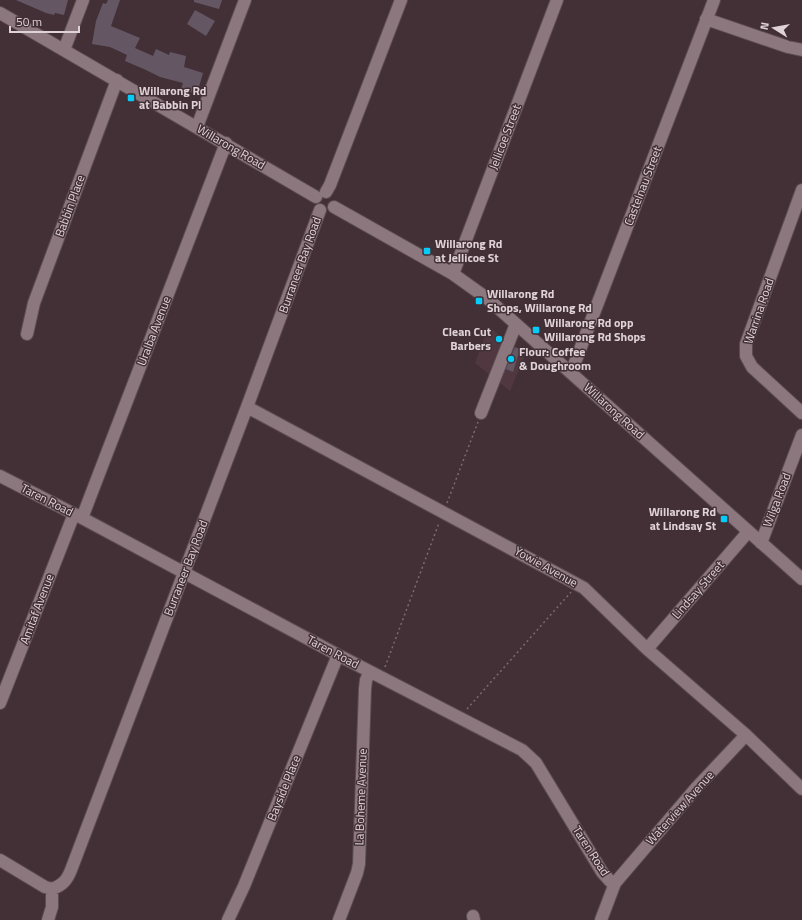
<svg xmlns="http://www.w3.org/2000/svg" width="802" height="920" viewBox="0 0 802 920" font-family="'Titillium Web',sans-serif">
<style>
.built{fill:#513740}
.building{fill:#655664}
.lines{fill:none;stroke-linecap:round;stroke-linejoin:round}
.minor-casing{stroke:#5c4c52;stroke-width:14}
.path{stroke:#7b6b70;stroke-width:1.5;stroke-dasharray:2 3;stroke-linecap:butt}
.minor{stroke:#8d777f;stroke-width:12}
.poi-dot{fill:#05cbf9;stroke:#423036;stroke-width:1.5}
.labels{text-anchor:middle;stroke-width:3;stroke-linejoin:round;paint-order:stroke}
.poi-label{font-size:12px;font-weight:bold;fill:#e0d3d7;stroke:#423036;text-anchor:start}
.street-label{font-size:12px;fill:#e0d3d7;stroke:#423036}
</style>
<rect width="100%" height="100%" fill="#423036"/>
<!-- built -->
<path class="built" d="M489,326L524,358L510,391L475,363Z"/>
<!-- building -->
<path class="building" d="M16,0H68L64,15L55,13L54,15L46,13Z
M108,0H120L111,26L140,38L135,48L153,56L156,49L169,55L170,52L186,56L184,67L203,73L197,94L181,89L183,83L160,77L146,70L125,61L127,55L110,47L92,44L96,21L103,3L106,4Z
M194,0H222L219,9L194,2Z
M195,10L215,21L206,36L187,24Z
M515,347L520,349L513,372L506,369Z"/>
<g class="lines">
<!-- minor casing -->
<g class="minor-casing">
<path id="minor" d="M0,13L316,197
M706,19L788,47L802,50
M64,50L83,0
M197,127L245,0
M802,190L746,344V356L752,367L802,413
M326,192L330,185L401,0
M334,207L453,274L488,299L802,579
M453,274L557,0
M27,334L34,303L117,80
M571,373L714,0
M247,407L584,588L647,649L746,735L802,789
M481,413L516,324
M0,476L82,518L338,655L522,750L536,763L602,872L610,881L615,883
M82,518L226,143
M761,543L802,435
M647,649L748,532
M0,703L74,514
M0,860L45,887L52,889
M52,889C63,885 67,880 71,870L247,407L320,210
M473,916L474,920
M48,920L52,907V889
M228,920L244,886L338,655
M339,920L357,873L359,864L365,689L366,680L370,672
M601,920L615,883L697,787L746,735"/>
</g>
<!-- path -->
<path class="path" d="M447,503L478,422
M385,667L439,523
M467,709L571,592"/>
<!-- minor -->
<use href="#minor" class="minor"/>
</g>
<!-- markers -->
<g class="poi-dot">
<rect x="127" y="94" width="8" height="8" rx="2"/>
<rect x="423" y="247" width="8" height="8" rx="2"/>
<rect x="475" y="297" width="8" height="8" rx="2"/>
<rect x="532" y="326" width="8" height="8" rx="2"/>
<circle cx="499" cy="339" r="4"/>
<circle cx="511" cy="359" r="4"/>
<rect x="720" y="515" width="8" height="8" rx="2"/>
</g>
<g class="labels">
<!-- poi labels -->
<g class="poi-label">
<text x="139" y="95">Willarong Rd<tspan x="139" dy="14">at Babbin Pl</tspan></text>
<text x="435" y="248">Willarong Rd<tspan x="435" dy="14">at Jellicoe St</tspan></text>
<text x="487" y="298">Willarong Rd<tspan x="487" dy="14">Shops, Willarong Rd</tspan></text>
<text x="544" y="327">Willarong Rd opp<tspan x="544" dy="14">Willarong Rd Shops</tspan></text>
<text x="491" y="336" text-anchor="end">Clean Cut<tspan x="491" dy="14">Barbers</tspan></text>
<text x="519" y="356">Flour: Coffee<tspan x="519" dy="14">&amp; Doughroom</tspan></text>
<text x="716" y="516" text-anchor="end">Willarong Rd<tspan x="716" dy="14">at Lindsay St</tspan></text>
</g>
<!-- street labels -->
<g class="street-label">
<text transform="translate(505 137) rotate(-69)" y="4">Jellicoe Street</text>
<text transform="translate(231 147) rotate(30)" y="4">Willarong Road</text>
<text transform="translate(643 186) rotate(-69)" y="4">Castelnau Street</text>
<text transform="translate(70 206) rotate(-70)" y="4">Babbin Place</text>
<text transform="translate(300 265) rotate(-70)" y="4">Burraneer Bay Road</text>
<text transform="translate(759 311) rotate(-71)" y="4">Warrina Road</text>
<text transform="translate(154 331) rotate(-69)" y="4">Uralba Avenue</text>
<text transform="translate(614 411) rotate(42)" y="4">Willarong Road</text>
<text transform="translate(47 500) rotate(27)" y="4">Taren Road</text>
<text transform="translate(777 500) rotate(-69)" y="4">Wilga Road</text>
<text transform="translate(546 567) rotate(29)" y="4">Yowie Avenue</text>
<text transform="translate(186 568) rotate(-69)" y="4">Burraneer Bay Road</text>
<text transform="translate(698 590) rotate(-49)" y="4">Lindsay Street</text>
<text transform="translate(37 609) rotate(-69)" y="4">Amitaf Avenue</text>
<text transform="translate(333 652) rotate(28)" y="4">Taren Road</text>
<text transform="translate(284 788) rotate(-68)" y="4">Bayside Place</text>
<text transform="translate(361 797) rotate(-88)" y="4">La Boheme Avenue</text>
<text transform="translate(680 808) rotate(-48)" y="4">Waterview Avenue</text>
<text transform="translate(591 851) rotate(57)" y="4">Taren Road</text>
</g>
</g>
<!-- north arrow -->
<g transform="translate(774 28) rotate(281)" stroke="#423036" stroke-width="3" paint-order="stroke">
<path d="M0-3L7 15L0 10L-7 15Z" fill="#e0d3d7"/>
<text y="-6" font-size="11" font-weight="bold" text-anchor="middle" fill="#e0d3d7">N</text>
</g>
<!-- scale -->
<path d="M10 26v6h69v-6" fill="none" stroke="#e0d3d7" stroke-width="2"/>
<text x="16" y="26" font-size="12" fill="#e0d3d7" stroke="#423036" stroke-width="3" paint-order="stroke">50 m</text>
</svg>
